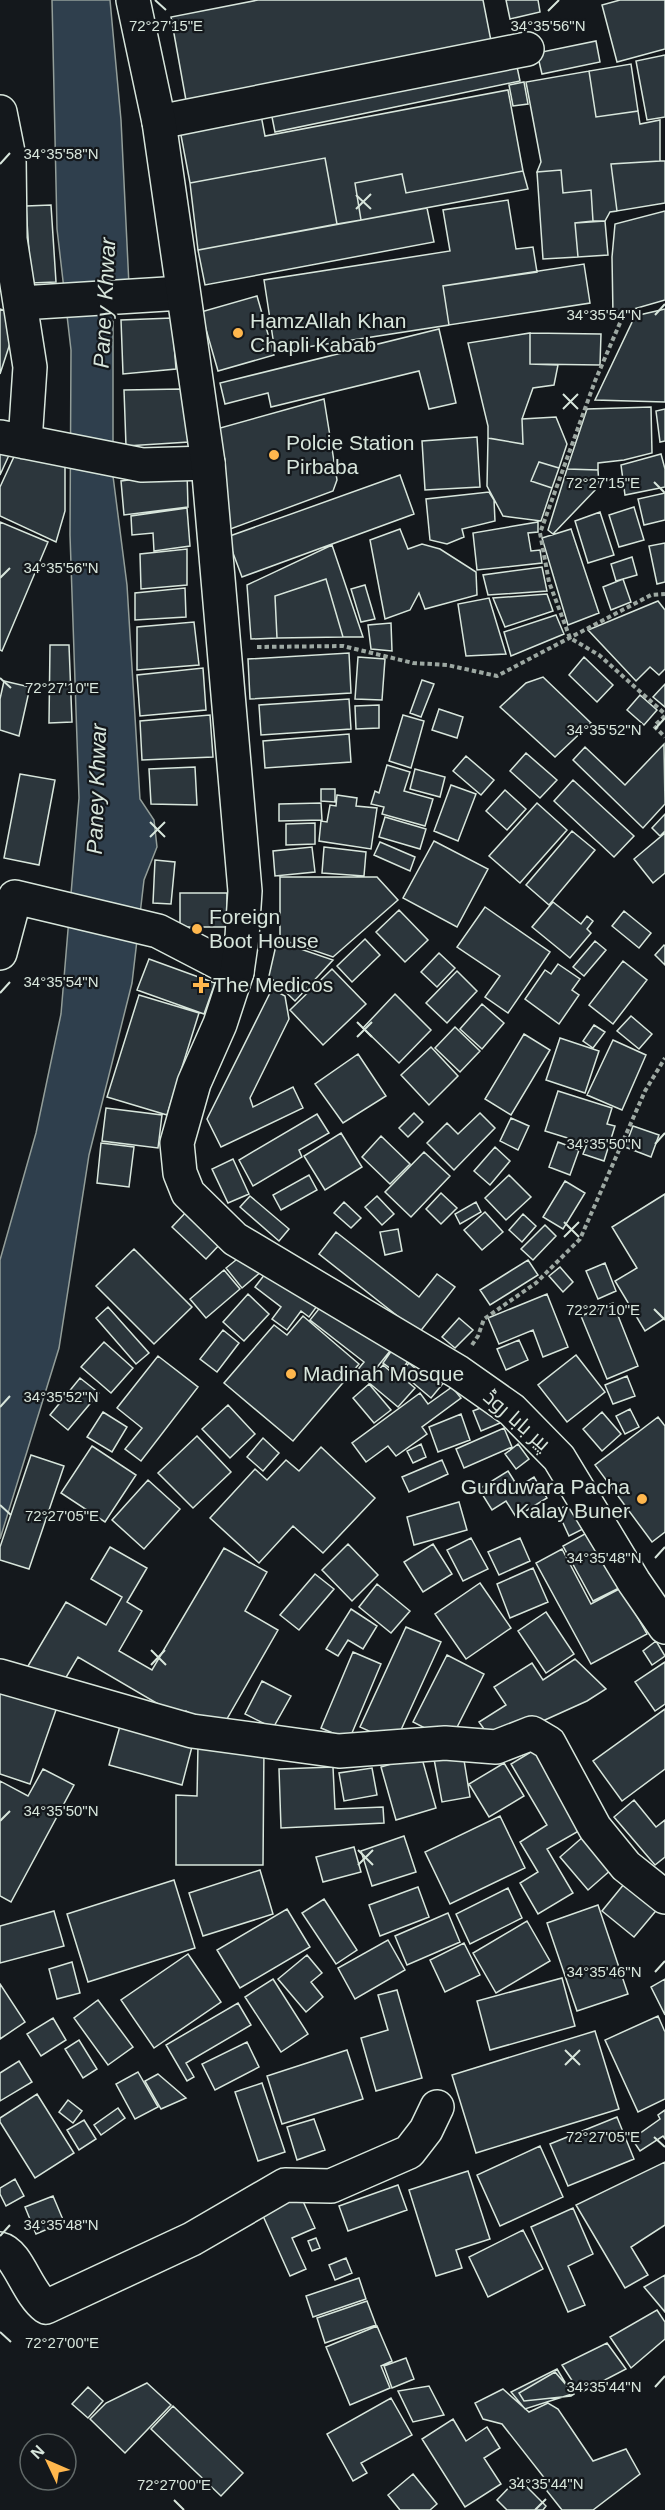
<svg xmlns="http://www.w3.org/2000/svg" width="665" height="2510" viewBox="0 0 665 2510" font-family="Helvetica,Cairo,sans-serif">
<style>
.water{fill:#2f3f4d;stroke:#939e99;stroke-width:1.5}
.building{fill:#2c363c;stroke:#d8e6dc;stroke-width:1.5}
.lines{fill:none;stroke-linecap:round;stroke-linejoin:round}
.minor-casing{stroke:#d8e6dc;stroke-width:36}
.major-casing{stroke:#d8e6dc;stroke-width:36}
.path{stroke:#9da8a2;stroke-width:4;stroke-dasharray:4.5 3;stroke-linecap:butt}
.minor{stroke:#14181c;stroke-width:33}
.major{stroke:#14181c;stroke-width:33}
.ticks{fill:none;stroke:#d8e6dc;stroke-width:2}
.poi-dot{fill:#ffb74d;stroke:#14181c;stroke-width:2}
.labels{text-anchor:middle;stroke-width:4.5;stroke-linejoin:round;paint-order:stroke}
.poi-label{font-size:21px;fill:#d8e6dc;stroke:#14181c;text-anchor:start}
.street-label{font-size:21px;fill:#d8e6dc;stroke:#14181c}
.water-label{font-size:22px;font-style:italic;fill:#d8e6dc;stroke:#14181c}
.ticks-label{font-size:15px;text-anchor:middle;fill:#d8e6dc;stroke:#14181c;stroke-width:4.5;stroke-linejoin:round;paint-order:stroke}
</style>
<rect width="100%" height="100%" fill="#14181c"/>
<!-- water -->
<path class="water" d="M52,0H110L121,120L130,306L113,314V476L127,585L140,799L154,820L157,847L144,880L132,983L89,1155L59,1348L0,1539V1260L36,1133L61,1014L79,798L70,535L71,350L57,229Z"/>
<!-- building -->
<path class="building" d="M258,0H483L492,46L187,106L171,17Z
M506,0H538L540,12L510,19Z
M620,0H665V49L617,62L602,5Z
M596,41L600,62L542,74L537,53Z
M665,55V117L647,120L636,61Z
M516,62L520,81L275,132L271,112Z
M631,64L638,111L596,117L589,71Z
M589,71L596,117L638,111L640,124L660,120V161L611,164L617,211L610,212L605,221H593L591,190L563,193L561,170L537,172L541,162L526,82Z
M524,82L528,104L513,106L509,85Z
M508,90L523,171L406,193L402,174L355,183L361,220L337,224L325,158L190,183L180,130L261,115L265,136Z
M325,158L337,224L198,250L190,183Z
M660,161H665V203L617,211L611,164Z
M561,170L563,193L591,190L593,221L575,223L578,257L543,259L537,172Z
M523,171L528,189L361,220L355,183L402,174L406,193Z
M508,200L516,249L533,247L537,272L443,286L449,325L275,352L264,280L450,251L443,210Z
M51,205L56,282L31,283L26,206Z
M427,208L434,242L205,285L198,250Z
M665,211V300L613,315L612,257L615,224Z
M605,221L608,255L578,257L575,223Z
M584,264L590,303L449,325L443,286Z
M257,296L274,355L218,371L201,312Z
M0,309L19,316L0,374Z
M665,309V402L595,400L635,316Z
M172,318L176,369L123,374L121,320Z
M439,329L456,403L429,409L419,371L271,407L268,393L225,404L220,383Z
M530,333V364L558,365L554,385L533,388L522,419L523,444L488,438V426L468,343Z
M530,333L601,334L600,365L530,364Z
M182,389L189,442L126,446L124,390Z
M324,399L337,480L333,491L225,531L213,430Z
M651,407L652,453L624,460L598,463V470L567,469L587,409Z
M665,409V441L660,442L656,411Z
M556,417L567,444L559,468L539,462L531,481L552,488L541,521L503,516L487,486L488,438L523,444L522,419Z
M477,437L480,487L425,490L422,441Z
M18,448L65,462V511L56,542L0,516V487Z
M0,449L10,453L0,475Z
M661,454L665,469V487L625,495L621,465Z
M539,462L559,468L552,488L531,481Z
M567,469L598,470L599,486L553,534L548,530Z
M187,472L188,507L124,515L121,481Z
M400,475L414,514L242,577L227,537Z
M489,492L494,500L495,521L462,529L464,537L447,544L430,540L426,499Z
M665,493V520L644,525L638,499Z
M634,507L644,540L619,547L609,515Z
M187,508L190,546L154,551L153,533L132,535L131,516Z
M600,512L614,555L588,563L575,521Z
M0,522L48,542L2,651L0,650Z
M538,522V532L528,533L531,551L540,550L542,563L477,570L473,533Z
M400,529L408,549L422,544L440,549L476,572L477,595L425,609L419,593L410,610L385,619L370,540Z
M571,529L599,613L568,625L542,538Z
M665,543V582L657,584L649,546Z
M332,545L363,637H343L326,579L275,596L277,638L251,639L247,585Z
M187,549V585L141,589L140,554Z
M632,557L637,575L616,581L611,564Z
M542,567L547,591L488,595L483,575Z
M326,579L343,637L277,638L275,596Z
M623,579L631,602L611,610L603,587Z
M365,585L375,619L361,622L351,589Z
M185,588L186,617L135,620V593Z
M547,594L553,611L505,627L493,598Z
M489,598L506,654L466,656L458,604Z
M658,601L665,610V669L659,675L650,667L636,681L588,630Z
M556,615L564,634L511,656L504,632Z
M194,622L199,665L137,670V627Z
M391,623L392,651L371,649L368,625Z
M50,645H69L72,722L49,723Z
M349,653L351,693L250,699L248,659Z
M358,657L385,659L382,700L355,699Z
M584,657L613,685L597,702L569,675Z
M203,668L206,710L140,716L137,675Z
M543,677L591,723L555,757L500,707L526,683Z
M422,680L434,684L421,717L410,713Z
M4,681L30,687L19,736L0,730V699Z
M665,684V707L653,697Z
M640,695L657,710L644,725L627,710Z
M349,699L351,729L261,735L259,705Z
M379,705V728L356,729L355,706Z
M439,709L463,717L457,738L432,730Z
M210,715L213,757L142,760L140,721Z
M403,715L424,721L411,768L389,761Z
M349,734L351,762L265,768L263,741Z
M664,744L665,804L643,828L573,760L585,747L625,785Z
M526,753L557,780L540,798L510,771Z
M466,756L494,780L481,795L453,771Z
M387,765L410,772L404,791L433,799L425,826L382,814L384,807L371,804L375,791L379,793Z
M195,767L197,805L151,804L149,769Z
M415,769L445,777L440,797L410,789Z
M20,774L55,780L39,865L4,858Z
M573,780L634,836L614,857L554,801Z
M451,785L476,794L458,841L434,831Z
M321,789H335V802L321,801Z
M505,790L526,809L507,830L486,811Z
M337,795L357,798L356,806L377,808L371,849L319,841L321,821L327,822L330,805L336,806Z
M321,803L322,820L279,821V804Z
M537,803L567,830L520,883L489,856Z
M665,814V831L660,836L652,828Z
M385,817L426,829L420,849L379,837Z
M315,823V844L286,845V824Z
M572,831L595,850L549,905L526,885Z
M665,833V873L653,883L634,859Z
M434,841L488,869L457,927L403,898Z
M380,842L415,857L410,871L374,855Z
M312,847L315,872L275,876L273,851Z
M324,847L366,852L364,876L322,873Z
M155,860L175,862L171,904L153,903Z
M280,877H377L398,900L333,957L280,939Z
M180,893H227V927H180Z
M553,902L581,924L587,916L593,921L587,929L591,933L570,958L532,927Z
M485,907L550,952L508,1013L485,997L500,976L457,947Z
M399,910L428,940L405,962L376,932Z
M624,911L651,933L639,948L612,926Z
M365,939L380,955L352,982L337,966Z
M277,941L333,960L295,1001L269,976Z
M595,941L606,950L584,976L573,967Z
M664,945L665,946V965L655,955Z
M439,953L455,968L437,987L421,972Z
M149,959L215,983L204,1014L137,990Z
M623,961L647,980L613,1024L589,1005Z
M558,964L580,979L572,990L579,995L559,1024L525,999L545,970L551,974Z
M332,969L366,1004L323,1045L290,1010Z
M457,971L477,991L447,1023L426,1003Z
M272,989L285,996L289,1019L250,1098L253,1107L293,1087L303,1108L221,1147L207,1119Z
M395,994L431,1030L399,1063L363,1028Z
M139,995L199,1013L167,1115L107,1097Z
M482,1004L504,1023L482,1049L460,1029Z
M631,1016L652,1034L639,1049L617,1031Z
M594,1025L605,1032L593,1048L583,1041Z
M455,1027L480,1051L460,1072L435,1048Z
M524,1034L550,1050L511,1115L485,1099Z
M560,1038L599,1051L585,1093L546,1080Z
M613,1040L646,1055L622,1110L587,1095Z
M431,1047L458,1076L429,1105L401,1075Z
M358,1054L386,1096L343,1123L315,1084Z
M558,1091L612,1108L607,1124L615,1126L604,1161L583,1154L587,1144L545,1131Z
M106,1108L162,1115L158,1148L102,1141Z
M414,1113L423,1122L408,1137L399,1128Z
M480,1113L495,1128L454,1170L427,1143L447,1123L458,1134Z
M317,1114L329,1133L299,1150L302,1157L253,1186L239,1160Z
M511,1118L529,1126L518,1150L500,1141Z
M633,1126L659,1135L651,1157L625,1147Z
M341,1133L362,1167L325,1190L304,1156Z
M381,1136L410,1164L390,1184L362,1157Z
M558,1142L579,1150L570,1175L549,1167Z
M101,1143L134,1147L129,1187L97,1183Z
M495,1147L510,1161L490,1185L474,1171Z
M424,1152L450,1176L411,1217L385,1192Z
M233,1159L249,1194L228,1203L212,1169Z
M309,1175L317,1190L281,1210L273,1195Z
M509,1175L531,1197L506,1220L485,1198Z
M565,1181L585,1193L563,1229L543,1217Z
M441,1193L457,1208L441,1224L426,1209Z
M665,1194V1318L645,1331L615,1281L637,1268L612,1227Z
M250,1196L289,1229L279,1241L240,1207Z
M377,1196L394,1214L382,1225L365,1207Z
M344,1202L361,1218L351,1228L334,1213Z
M476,1202L481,1212L460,1224L455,1214Z
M188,1210L222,1242L206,1259L172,1227Z
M485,1212L503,1232L482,1250L464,1230Z
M523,1214L536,1226L522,1242L509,1230Z
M545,1225L556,1236L533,1260L521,1249Z
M398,1229L402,1251L385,1255L380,1232Z
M336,1232L419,1297L437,1274L455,1287L419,1333L319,1254Z
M134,1249L192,1307L154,1344L96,1286Z
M246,1252L262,1271L242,1288L226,1268Z
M528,1260L538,1275L490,1305L480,1290Z
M605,1263L616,1291L598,1299L586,1271Z
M272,1265L320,1302L309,1317L301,1311L287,1330L272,1319L281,1307L255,1287Z
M560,1267L573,1282L563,1292L549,1276Z
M224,1270L240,1289L206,1318L190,1299Z
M248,1294L269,1314L244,1341L223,1322Z
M547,1294L568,1347L543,1357L533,1330L499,1344L488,1318Z
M326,1300L390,1351L366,1381L355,1373L364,1362L310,1320Z
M613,1303L638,1366L607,1379L581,1316Z
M108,1307L149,1353L136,1364L96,1318Z
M303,1316L359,1364L293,1441L224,1383L274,1325L287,1335Z
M459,1318L473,1330L455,1348L442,1337Z
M223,1330L239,1343L217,1372L200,1359Z
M519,1340L528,1360L506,1370L497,1349Z
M104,1342L133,1368L111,1393L81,1367Z
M392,1350L408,1361L399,1375L383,1363Z
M576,1355L605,1392L567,1422L538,1385Z
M158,1356L198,1387L141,1461L125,1449L142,1428L117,1408Z
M409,1363L419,1372L409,1383L415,1388L398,1407L368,1382L383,1365L397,1377Z
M427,1365L445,1381L431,1398L412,1382Z
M627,1376L635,1396L613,1404L605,1385Z
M80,1378L99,1393L68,1430L50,1415Z
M369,1384L391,1410L374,1423L353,1398Z
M452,1387L461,1398L422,1427L427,1434L396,1456L388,1446L366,1462L352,1443L420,1393L428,1404Z
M493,1403L500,1423L481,1431L473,1411Z
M228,1405L255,1434L230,1458L202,1429Z
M630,1409L639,1427L625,1434L616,1416Z
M103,1412L127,1427L112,1452L87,1437Z
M602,1412L621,1434L602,1451L583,1429Z
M461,1414L470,1440L438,1452L429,1427Z
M658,1417L665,1426V1532L652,1542L595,1465Z
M504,1428L512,1447L464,1468L456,1449Z
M197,1436L231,1472L193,1508L158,1473Z
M263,1438L279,1453L263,1471L247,1457Z
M421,1444L426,1457L413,1463L407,1451Z
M518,1444L529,1459L516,1469L505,1454Z
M92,1446L136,1475L105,1522L61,1493Z
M321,1447L375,1498L323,1553L293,1526L259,1563L210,1518L255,1469L267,1480L286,1460L299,1471Z
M31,1455L64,1466L29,1569L0,1560V1547Z
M442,1460L448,1474L409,1492L402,1477Z
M508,1471L518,1487L534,1477L547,1498L516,1517L506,1501L492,1510L479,1489Z
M148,1480L180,1509L144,1549L112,1520Z
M459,1502L467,1530L414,1545L407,1517Z
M575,1502L587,1527L569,1536L557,1510Z
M592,1530L623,1586L593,1601L563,1546Z
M471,1538L488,1569L463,1581L447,1550Z
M520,1538L530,1561L499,1575L488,1552Z
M348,1544L378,1575L352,1601L322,1570Z
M433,1544L452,1574L423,1592L404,1562Z
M110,1547L147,1568L127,1602L142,1611L119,1651L152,1670L224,1548L267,1572L245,1611L278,1630L220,1731L186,1711L182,1718L78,1657L61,1686L28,1666L66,1602L106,1625L122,1597L91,1579Z
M562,1549L591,1604L621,1588L647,1634L591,1664L536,1563Z
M533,1568L548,1602L510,1618L497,1584Z
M315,1574L334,1589L299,1630L280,1615Z
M480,1583L511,1628L466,1659L435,1614Z
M377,1584L410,1611L391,1633L359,1607Z
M351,1609L377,1626L363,1649L348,1640L338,1656L326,1649Z
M546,1612L574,1654L546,1673L518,1631Z
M406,1627L441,1642L395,1743L360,1727Z
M656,1641L665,1656L652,1665L643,1651Z
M353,1652L381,1664L349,1740L321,1728Z
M447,1655L484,1674L450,1741L413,1722Z
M575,1659L606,1689L587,1701L494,1743L479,1722L506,1705L494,1687L532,1663L543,1680Z
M665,1662V1704L655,1711L635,1682Z
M262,1681L291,1696L273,1728L245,1714Z
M0,1687L57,1707L30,1784L0,1774Z
M665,1709V1769L622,1801L593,1761Z
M122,1719L194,1739L182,1785L109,1765Z
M544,1744L591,1824L547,1849L573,1893L538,1914L520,1883L538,1872L520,1842L547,1825L511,1764Z
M198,1745L264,1746L263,1865H176V1795L197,1796Z
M463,1754L470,1797L442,1802L434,1759Z
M421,1755L436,1808L396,1820L381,1767Z
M504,1763L524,1796L489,1817L469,1784Z
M333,1767L335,1809L383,1807L384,1823L281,1828L279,1769Z
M372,1768L377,1795L344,1801L339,1773Z
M43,1769L74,1785L11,1902L0,1896V1781L28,1796Z
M634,1800L656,1827L665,1820V1857L655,1865L614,1817Z
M500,1816L525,1868L450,1904L425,1852Z
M592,1829L620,1862L588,1890L560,1857Z
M404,1836L416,1872L372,1886L361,1851Z
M354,1847L361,1872L323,1882L316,1857Z
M260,1870L273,1914L203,1936L189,1893Z
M633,1873L665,1900L634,1937L602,1911Z
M174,1880L195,1948L88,1982L67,1914Z
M418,1887L429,1917L380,1936L369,1905Z
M508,1888L522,1918L470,1944L456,1914Z
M324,1899L357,1950L336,1964L302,1913Z
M598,1905L628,1994L577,2011L547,1923Z
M287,1909L310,1947L240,1988L217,1950Z
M54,1911L64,1946L0,1963V1926Z
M448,1913L460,1942L407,1965L395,1936Z
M527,1921L550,1961L496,1993L473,1953Z
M388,1940L405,1970L355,1999L338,1968Z
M464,1943L480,1975L445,1992L430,1960Z
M188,1954L221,2002L154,2048L121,2000Z
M307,1955L322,1973L311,1982L323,1997L306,2012L278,1979Z
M72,1962L80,1993L57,1999L49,1969Z
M562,1978L575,2026L490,2050L477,2001Z
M273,1979L308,2034L281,2052L245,1997Z
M665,1979V2015L651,1987Z
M0,1984L25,2022L0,2039Z
M397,1990L422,2078L376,2091L361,2038L388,2030L378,1995Z
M98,2000L133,2047L108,2065L74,2018Z
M238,2003L251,2025L186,2063L194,2077L187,2081L166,2045Z
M658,2016L665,2032V2099L638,2112L605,2040Z
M53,2018L66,2040L41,2056L27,2034Z
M595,2031L619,2109L476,2153L452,2075Z
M79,2040L97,2069L83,2078L65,2049Z
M247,2042L259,2067L215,2090L202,2064Z
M347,2050L363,2099L282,2124L267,2076Z
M19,2061L32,2082L0,2101V2073Z
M138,2072L158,2107L135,2119L116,2084Z
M158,2074L186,2098L161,2109L145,2081Z
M262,2083L285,2152L258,2161L235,2092Z
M37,2094L74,2153L35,2178L0,2122V2118Z
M68,2100L82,2111L73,2123L59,2112Z
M118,2108L125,2118L101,2135L94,2125Z
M665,2110V2139L663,2136L640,2151L632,2139L660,2119L658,2115Z
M617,2117L634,2159L568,2186L550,2144Z
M314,2119L325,2150L297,2160L287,2127Z
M84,2120L96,2139L79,2150L67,2130Z
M540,2146L563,2197L500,2226L477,2175Z
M665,2162V2225L631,2247L648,2275L625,2288L576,2205Z
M468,2171L490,2239L456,2250L462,2268L436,2276L409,2190Z
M15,2179L24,2196L6,2206L0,2194V2188Z
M398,2185L407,2210L348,2231L339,2206Z
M298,2190L315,2228L292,2238L306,2269L290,2276L259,2207Z
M53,2196L64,2222L36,2234L25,2207Z
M573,2208L593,2254L568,2266L585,2305L568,2312L531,2227Z
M523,2230L543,2269L488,2297L469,2257Z
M316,2238L320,2248L312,2251L308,2241Z
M346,2258L352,2273L335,2280L329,2265Z
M665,2275V2312L644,2287Z
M359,2278L366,2299L313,2317L306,2296Z
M367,2301L376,2325L325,2343L317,2318Z
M657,2310L665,2322V2339L631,2368L610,2337Z
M377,2326L392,2361L381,2366L390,2388L350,2405L326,2347Z
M607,2343L626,2369L580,2393L562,2365Z
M406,2358L414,2379L392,2388L384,2366Z
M557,2369L572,2394L525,2409L511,2392Z
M555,2372L574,2394L571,2396L524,2401L519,2393Z
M147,2383L171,2405L125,2453L90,2419L106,2403Z
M429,2386L444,2415L413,2422L398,2391Z
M88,2387L103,2401L88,2418L72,2404Z
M503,2389L529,2412L548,2403L558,2409L593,2461L626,2449L640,2474L593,2510H562L547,2491L546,2480L502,2424L483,2419L475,2403Z
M391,2398L412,2435L361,2463L367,2473L353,2481L327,2434Z
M173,2406L243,2473L221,2496L151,2429Z
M453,2419L466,2441L487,2427L500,2448L484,2458L501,2484L465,2507L422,2439Z
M413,2474L437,2504L430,2510H400L388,2495Z
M518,2478L546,2506L543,2510H507L497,2500Z"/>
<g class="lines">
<!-- minor casing -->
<g class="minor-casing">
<path id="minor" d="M0,112L9,157L10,239L30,367L25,442
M159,122L527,49
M21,303L182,293
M0,437L142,465L208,463
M0,953L15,897L158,931L237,972
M0,1676L192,1731L339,1751L445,1743L496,1747L532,1733L549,1743L595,1828L626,1866L665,1897
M0,2249C18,2253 27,2293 46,2307L192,2239L285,2185L331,2186L409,2152L426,2130L437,2107"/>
</g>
<!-- major casing -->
<g class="major-casing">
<path id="major" d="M133,0L159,122L208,463L245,891L242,937L237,972L220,1024L194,1083L177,1143L180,1173L188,1193L235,1239L458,1372L512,1410L559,1458L634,1582L665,1627"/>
</g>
<!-- path -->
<path class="path" d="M623,316L595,381L540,533L549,582L570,638L599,655L665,714
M257,647L343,646L413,663L447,665L497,676L651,595L665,594
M665,716L654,726L665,737
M472,1345L478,1336L484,1319L536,1283L580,1239L645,1091L665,1058"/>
<!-- minor -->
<use href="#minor" class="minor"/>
<!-- major -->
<use href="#major" class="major"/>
</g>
<!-- ticks -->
<path class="ticks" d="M155,0L166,10M548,11L559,0M0,164L10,153M356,195L371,209M356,209L371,194M655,315L665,304M563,394L578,409M563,409L578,394M654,482L665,493M0,578L10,568M0,678L11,688M655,729L665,718M150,822L165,837M150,837L165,822M0,993L10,982M357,1022L372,1037M357,1037L372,1022M655,1144L665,1133M564,1222L579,1237M564,1237L579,1222M654,1309L665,1320M0,1407L10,1396M0,1505L11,1515M655,1558L665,1547M151,1650L166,1665M151,1665L165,1650M0,1821L10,1811M358,1850L373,1865M358,1865L373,1850M655,1972L665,1961M565,2050L580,2065M565,2065L580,2050M654,2137L665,2147M0,2236L10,2225M0,2332L11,2342M655,2387L665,2376M174,2500L184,2510M535,2510L546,2499"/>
<!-- markers -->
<g class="poi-dot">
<circle cx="238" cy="333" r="6"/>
<circle cx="274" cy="455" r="6"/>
<circle cx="197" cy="929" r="6"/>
<path d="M198 976h6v6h6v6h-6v6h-6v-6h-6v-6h6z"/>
<circle cx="291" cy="1374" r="6"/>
<circle cx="642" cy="1499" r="6"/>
</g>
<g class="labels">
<!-- poi labels -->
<g class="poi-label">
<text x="250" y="328">HamzAllah Khan<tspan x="250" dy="24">Chapli Kabab</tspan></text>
<text x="286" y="450">Polcie Station<tspan x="286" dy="24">Pirbaba</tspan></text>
<text x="209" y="924">Foreign<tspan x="209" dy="24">Boot House</tspan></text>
<text x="213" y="992">The Medicos</text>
<text x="303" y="1381">Madinah Mosque</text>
<text x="630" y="1494" text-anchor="end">Gurduwara Pacha<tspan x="630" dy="24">Kalay Buner</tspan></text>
</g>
<!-- street labels -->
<g class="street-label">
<text transform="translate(517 1420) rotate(41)" y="7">پیر بابا روڈ</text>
</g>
<!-- water labels -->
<g class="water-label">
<text transform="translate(104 303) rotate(-87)" y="8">Paney Khwar</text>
<text transform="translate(96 789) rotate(-88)" y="8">Paney Khwar</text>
</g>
</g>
<g class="ticks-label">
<text x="166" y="31">72°27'15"E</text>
<text x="548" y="31">34°35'56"N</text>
<text x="61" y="159">34°35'58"N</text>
<text x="604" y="320">34°35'54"N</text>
<text x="603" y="488">72°27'15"E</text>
<text x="61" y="573">34°35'56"N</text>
<text x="62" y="693">72°27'10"E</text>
<text x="604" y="735">34°35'52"N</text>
<text x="61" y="987">34°35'54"N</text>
<text x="604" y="1149">34°35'50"N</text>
<text x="603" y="1315">72°27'10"E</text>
<text x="61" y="1402">34°35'52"N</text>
<text x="62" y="1521">72°27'05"E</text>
<text x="604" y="1563">34°35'48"N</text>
<text x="61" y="1816">34°35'50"N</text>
<text x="604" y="1977">34°35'46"N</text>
<text x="603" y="2142">72°27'05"E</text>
<text x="61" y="2230">34°35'48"N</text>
<text x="62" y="2348">72°27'00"E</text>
<text x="604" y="2392">34°35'44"N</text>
<text x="546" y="2489">34°35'44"N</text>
<text x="174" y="2490">72°27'00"E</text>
</g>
<!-- north arrow -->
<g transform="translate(48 2462) rotate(314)"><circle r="28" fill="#14181c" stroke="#626a69" stroke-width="1.5"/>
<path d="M0-4.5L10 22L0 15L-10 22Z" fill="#ffb74d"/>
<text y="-9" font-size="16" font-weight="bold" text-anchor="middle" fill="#d8e6dc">N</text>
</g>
</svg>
